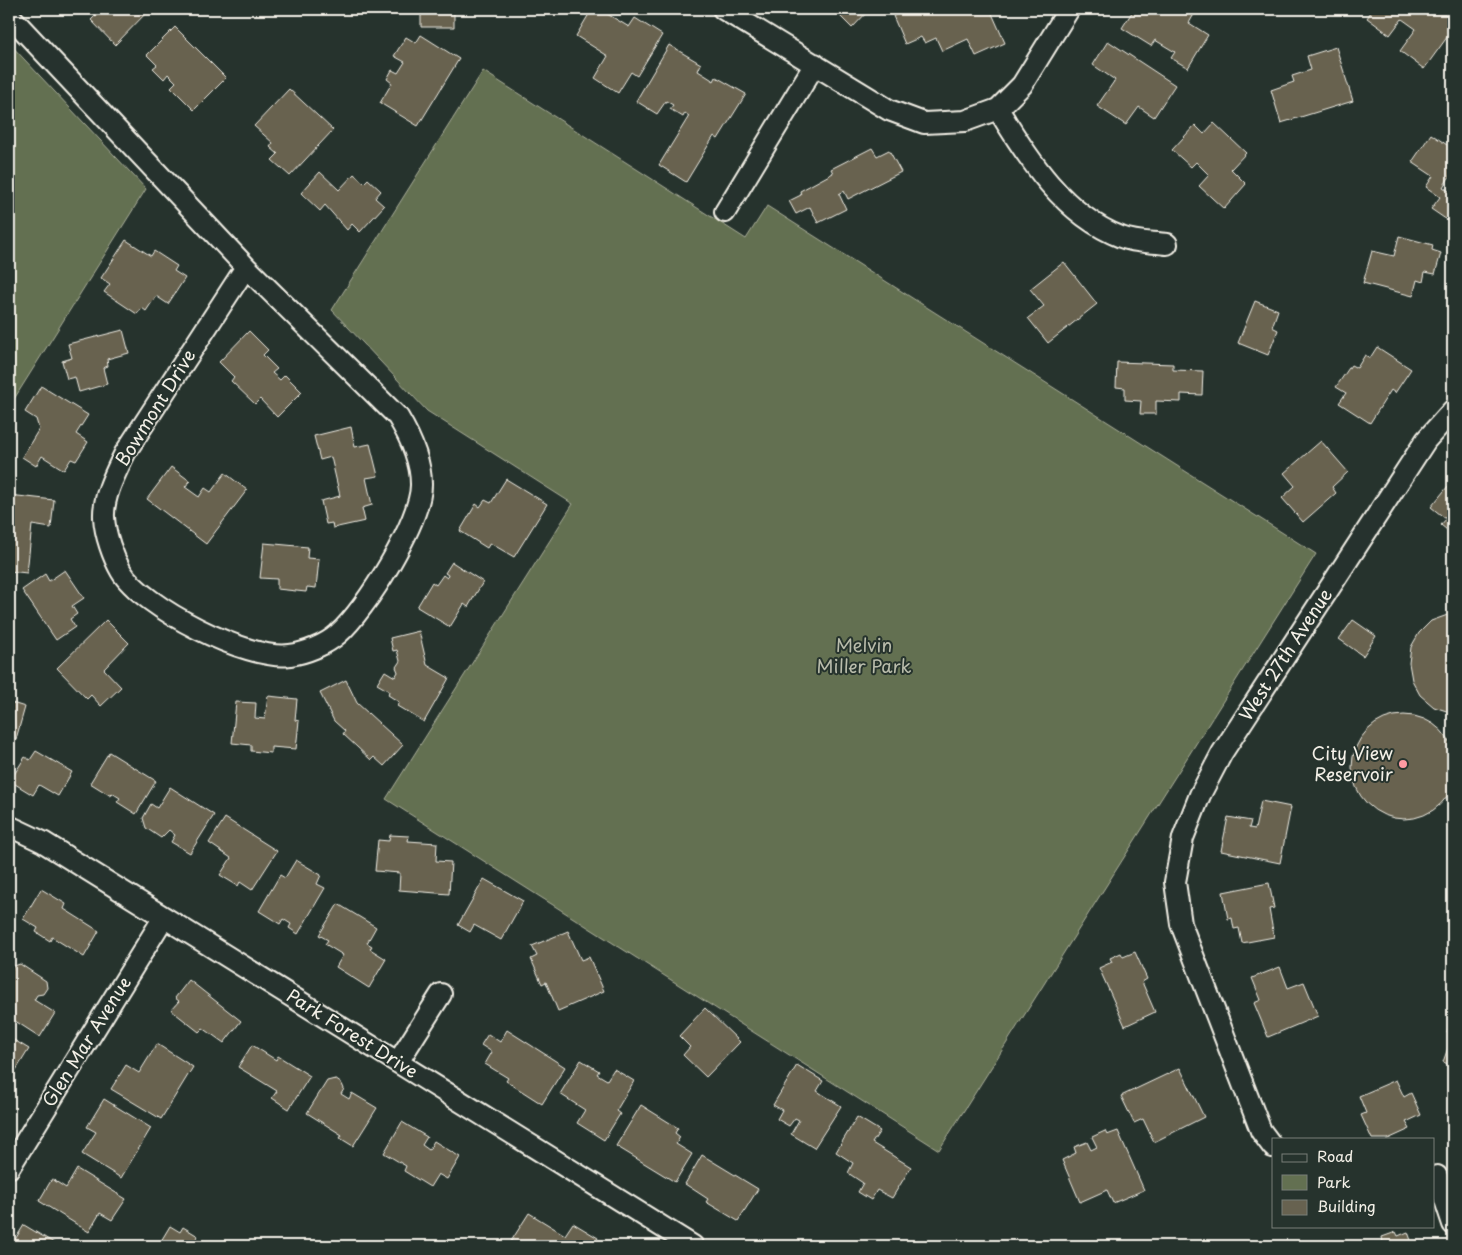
<svg xmlns="http://www.w3.org/2000/svg" width="1462" height="1255" viewBox="0 0 1462 1255" font-family="'Playpen Sans',sans-serif">
<style>
.green{fill:#637051;stroke:#acb09c}
.building{fill:#676250;stroke:#f4f1e8}
.lines{fill:none;stroke-linecap:round;stroke-linejoin:round}
.street-casing{stroke:#f4f1e8;stroke-width:24}
.street{stroke:#26332d;stroke-width:20}
.poi-dot{fill:#ff9aa2;stroke:#26332d;stroke-width:2}
.labels{text-anchor:middle;stroke-width:4;stroke-linejoin:round;paint-order:stroke}
.street-label{font-size:18px;fill:#f4f1e8;stroke:#26332d}
.park-label{font-size:18px;fill:#babdac;stroke:#26332d}
.poi-label{font-size:18px;fill:#f4f1e8;stroke:#26332d;text-anchor:end}
</style>
<rect width="100%" height="100%" fill="#26332d"/>
<filter id="ink" filterUnits="userSpaceOnUse"><feTurbulence type="fractalNoise" baseFrequency=".02" numOctaves="2"/><feDisplacementMap in="SourceGraphic" scale="10" xChannelSelector="R" yChannelSelector="G"/><feConvolveMatrix kernelMatrix="1 2 1 2 8 2 1 2 1" color-interpolation-filters="sRGB"/></filter>
<g filter="url(#ink)">
<!-- green -->
<path class="green" d="M9,43L146,189L9,407Z
M483,71L746,239L767,206L1316,554L939,1150L386,799L573,504L427,411L332,310Z"/>
<!-- building -->
<path class="building" d="M102,9H150L115,45L91,20Z
M421,9H454V27H421Z
M592,9H599L629,27L635,18L662,35L637,76L631,72L618,93L595,78L608,56L576,36Z
M833,9H870L852,28Z
M908,9H990L1005,43L976,56L968,39L942,51L936,38L925,43L921,37L905,44L893,16Z
M1134,9H1197L1189,23L1208,35L1188,68L1171,58L1175,52L1155,40L1151,46L1122,28Z
M1373,9H1443L1453,16V29L1424,69L1400,51L1416,29L1402,19L1390,35L1367,18Z
M175,27L226,78L194,110L171,87L176,82L168,74L164,79L153,68L157,65L147,55Z
M421,35L459,59L418,126L380,103L392,83L387,79L392,70L398,73L405,62L394,56L406,37L416,43Z
M1108,41L1175,85L1154,117L1139,107L1126,125L1097,106L1115,80L1093,65Z
M669,45L701,64L698,71L714,81L716,77L746,94L718,139L714,136L686,182L659,165L689,116L685,113L683,117L670,109L673,105L666,101L657,114L636,101Z
M1336,47L1353,101L1281,123L1271,90L1294,82L1292,76L1311,70L1307,56Z
M289,89L333,130L290,176L272,160L278,154L270,147L273,143L254,126Z
M1214,123L1246,153L1231,169L1246,184L1224,209L1199,186L1209,175L1196,162L1191,167L1172,150L1195,125L1204,134Z
M1431,134L1453,149V171L1443,187L1453,194V224L1431,209L1440,197L1426,187L1433,176L1412,162Z
M872,148L877,156L889,150L901,172L848,199L844,191L839,194L846,209L818,223L810,207L796,214L789,201L801,195L800,191L833,173L831,169Z
M320,172L339,190L354,174L364,183L368,179L381,191L375,198L384,206L360,232L352,224L347,230L325,205L320,211L301,193Z
M1399,236L1433,245L1432,250L1441,253L1435,274L1425,272L1423,282L1417,280L1413,296L1363,283L1372,251L1394,256Z
M126,240L151,256L154,251L177,266L174,271L185,278L168,304L156,296L146,311L142,308L137,314L104,292L110,284L101,278Z
M1064,262L1097,304L1048,343L1028,318L1044,306L1030,289Z
M1255,301L1278,310L1272,327L1278,330L1268,355L1238,343Z
M123,330L129,353L107,359L108,366L103,368L107,384L79,392L75,377L67,379L62,361L72,358L68,344Z
M249,331L268,350L263,355L277,369L272,373L280,380L285,375L302,392L277,417L260,399L255,404L231,381L234,377L219,362Z
M1377,347L1411,369L1395,393L1391,390L1370,423L1339,403L1346,393L1336,387L1351,365L1357,368L1365,355L1370,358Z
M1117,362L1173,364V370L1203,371L1202,395L1181,394V402L1156,401V414H1140L1141,401L1125,400V388L1116,387Z
M41,386L88,415L76,434L88,442L76,461L71,459L64,470L42,456L36,466L22,457L39,429L36,419L25,412Z
M351,427L355,447L370,444L378,476L366,478L372,505L362,508L365,521L333,528L332,523L326,524L321,501L340,496L331,457L320,460L314,436Z
M1321,441L1348,472L1332,487L1336,493L1303,522L1282,498L1295,486L1284,473Z
M171,467L190,481L185,487L199,497L205,488L211,492L225,473L247,490L206,544L147,499Z
M506,479L547,504L514,557L490,543L487,548L460,531L476,504L480,507L485,500L491,503Z
M1453,480V535L1441,525L1446,519L1431,507Z
M9,495L54,500L51,528L32,525L27,573L9,571Z
M264,543L308,547L307,558L319,559L316,588L307,587L306,592L277,589V579L260,578Z
M452,562L483,582L468,607L464,604L450,627L417,607L432,582L436,585L443,575L447,578L448,575L445,573Z
M65,570L84,598L72,606L77,614L70,619L75,627L56,640L22,590L45,574L49,581Z
M1453,613V713L1434,707L1420,695L1412,680L1409,663L1411,647L1419,633L1431,621Z
M106,620L129,643L104,669L121,687L101,706L91,695L87,699L57,668Z
M1353,620L1376,636L1363,656L1339,639Z
M419,631L427,665L449,678L424,722L397,706L399,702L388,695L389,691L377,684L385,671L395,677L398,672L396,667L400,661L397,650L393,651L390,638Z
M346,680L357,703L403,745L384,766L374,757L371,760L343,734L345,731L334,721L320,693Z
M268,696L297,699L295,720L299,721L296,749L271,747V753L251,751V745L232,743L236,702L256,703L255,718L265,719Z
M9,702L25,707L16,739L9,737Z
M1352 767a52 52 0 1 1 104 0a52 52 0 1 1-104 0Z
M36,751L72,772L58,796L39,785L33,795L10,781L25,757L30,760Z
M109,752L156,781L136,814L117,802L120,798L112,793L111,796L90,783Z
M170,787L214,815L190,853L171,842L175,835L169,830L161,838L146,828L143,818L151,804L157,808Z
M1261,801L1291,807L1280,863L1221,851L1228,817L1251,821L1249,828L1255,829Z
M225,818L277,851L252,890L240,882L238,886L220,875L231,858L209,843Z
M390,835L409,836L408,841L437,843L436,861L451,862L449,894L399,890L400,873L375,871L378,840L389,841Z
M296,860L321,875L317,884L325,888L298,934L289,928L291,924L283,919L280,924L259,911L280,875L285,878Z
M484,879L523,901L501,940L474,925L470,932L458,925Z
M1269,883L1274,908L1269,909L1274,937L1242,943L1239,928L1234,929L1232,918L1228,919L1223,892Z
M41,889L66,904L64,909L99,931L84,957L52,937L50,941L36,932L38,928L23,919Z
M338,904L376,927L367,943L372,946L370,949L386,959L369,988L336,967L343,955L325,944L328,940L319,935Z
M568,931L581,960L589,957L604,991L558,1011L546,982L542,984L531,959L537,956L532,946Z
M1135,952L1147,979L1142,982L1155,1012L1125,1026L1099,968L1112,962L1110,958L1121,953L1123,957Z
M20,964L46,981L47,988L43,994L37,995L34,1000L55,1013L40,1037L9,1017V973L14,966Z
M1280,967L1288,988L1304,982L1318,1016L1268,1037L1254,1003L1261,1000L1252,978Z
M189,980L241,1021L224,1043L203,1028L199,1032L171,1010L179,1001L175,998Z
M705,1008L740,1042L706,1077L683,1055L690,1047L679,1036Z
M1451,1020L1453,1021V1066L1443,1062L1453,1034L1447,1032Z
M507,1030L565,1067L542,1104L506,1081L508,1078L485,1064L492,1052L481,1045L488,1034L500,1042Z
M9,1037L29,1049L16,1070L9,1066Z
M157,1044L193,1067L161,1119L111,1089L126,1065L139,1073Z
M252,1045L276,1060L278,1056L310,1076L289,1109L272,1098L277,1091L238,1067Z
M581,1060L599,1071L597,1074L607,1080L614,1069L634,1081L616,1111L620,1114L604,1140L577,1123L585,1110L560,1094Z
M797,1065L823,1081L817,1091L841,1106L814,1148L791,1134L799,1120L795,1118L789,1126L777,1119L782,1110L773,1105Z
M1180,1068L1204,1117L1154,1142L1143,1119L1134,1123L1121,1096Z
M335,1079L342,1084L344,1089L341,1094L349,1099L352,1093L377,1108L353,1146L340,1138L342,1135L307,1113L327,1081Z
M1396,1080L1404,1097L1411,1093L1421,1115L1406,1122L1410,1129L1388,1139H1372L1361,1115L1366,1113L1359,1096Z
M104,1099L151,1128L121,1178L82,1154L96,1132L87,1127Z
M641,1105L678,1128L675,1133L680,1137L676,1144L692,1154L675,1182L616,1146Z
M857,1117L880,1131L872,1143L911,1167L892,1198L877,1190L871,1200L858,1192L863,1183L848,1173L853,1163L836,1152Z
M402,1122L427,1137L422,1145L429,1150L434,1141L460,1157L447,1179L438,1174L430,1187L404,1171L406,1166L384,1153Z
M1105,1131L1107,1135L1118,1131L1144,1190L1113,1203L1107,1190L1080,1202L1062,1160L1076,1153L1074,1147L1087,1142L1091,1150L1097,1147L1092,1137Z
M702,1155L758,1189L738,1221L706,1202L708,1199L685,1184Z
M77,1169L126,1199L112,1220L100,1213L89,1232L39,1201L52,1179L66,1188Z
M529,1213L565,1235L573,1223L598,1238L593,1246H508Z
M24,1225L59,1246H11Z
M170,1226L180,1232L183,1227L198,1236L195,1240L204,1246H158Z
M1396,1232L1398,1236L1408,1232L1413,1246H1371L1383,1242L1382,1237Z"/>
<g class="lines">
<!-- street casing -->
<g class="street-casing">
<path id="street" d="M723,9L889,110L924,123L965,121L998,109
M1069,9L1022,85L998,109C1028,159 1064,215 1121,237C1135,243 1153,242 1167,244
M9,15L246,267L398,417C410,437 421,460 421,484C422,520 365,611 338,634C326,645 305,653 290,655C248,661 142,607 121,571C113,557 105,535 104,517C103,496 116,472 125,453L246,267
M725,212L815,64
M9,826L43,842L693,1246
M398,1062L441,994
M1273,1147L1261,1131L1181,924L1175,882L1183,838L1200,795L1222,753L1426,440L1453,410
M9,1168L164,917
M1437,1176L1453,1224"/>
</g>
<!-- street -->
<use href="#street" class="street"/>
</g>
</g>
<!-- markers -->
<circle class="poi-dot" cx="1403" cy="764" r="5"/>
<g class="labels">
<!-- street labels -->
<g class="street-label">
<text transform="translate(156 408) rotate(-58)" y="6">Bowmont Drive</text>
<text transform="translate(1286 655) rotate(-57)" y="6">West 27th Avenue</text>
<text transform="translate(352 1034) rotate(32)" y="6">Park Forest Drive</text>
<text transform="translate(87 1042) rotate(-58)" y="6">Glen Mar Avenue</text>
</g>
<!-- park labels -->
<g class="park-label">
<text x="864" y="652">Melvin<tspan x="864" dy="21">Miller Park</tspan></text>
</g>
<!-- poi labels -->
<g class="poi-label">
<text x="1393" y="760">City View<tspan x="1393" dy="21">Reservoir</tspan></text>
</g>
</g>
<!-- margin -->
<rect width="1462" height="1255" fill="none" stroke="#26332d" stroke-width="30"/>
<rect x="15" y="15" width="1432" height="1225" fill="none" stroke="#f4f1e8" stroke-width="2" filter="url(#ink)"/>
<!-- legend -->
<rect x="1272" y="1138" width="162" height="90" fill="#26332d" stroke="#787f78"/>
<rect x="1282" y="1154" width="25" height="8" fill="#26332d" stroke="#787f78"/>
<text x="1317" y="1162" font-size="15" fill="#f4f1e8">Road</text>
<rect x="1282" y="1175" width="25" height="15" fill="#637051" stroke="#787f78"/>
<text x="1317" y="1188" font-size="15" fill="#f4f1e8">Park</text>
<rect x="1282" y="1200" width="25" height="15" fill="#676250" stroke="#787f78"/>
<text x="1317" y="1212" font-size="15" fill="#f4f1e8">Building</text>
</svg>
